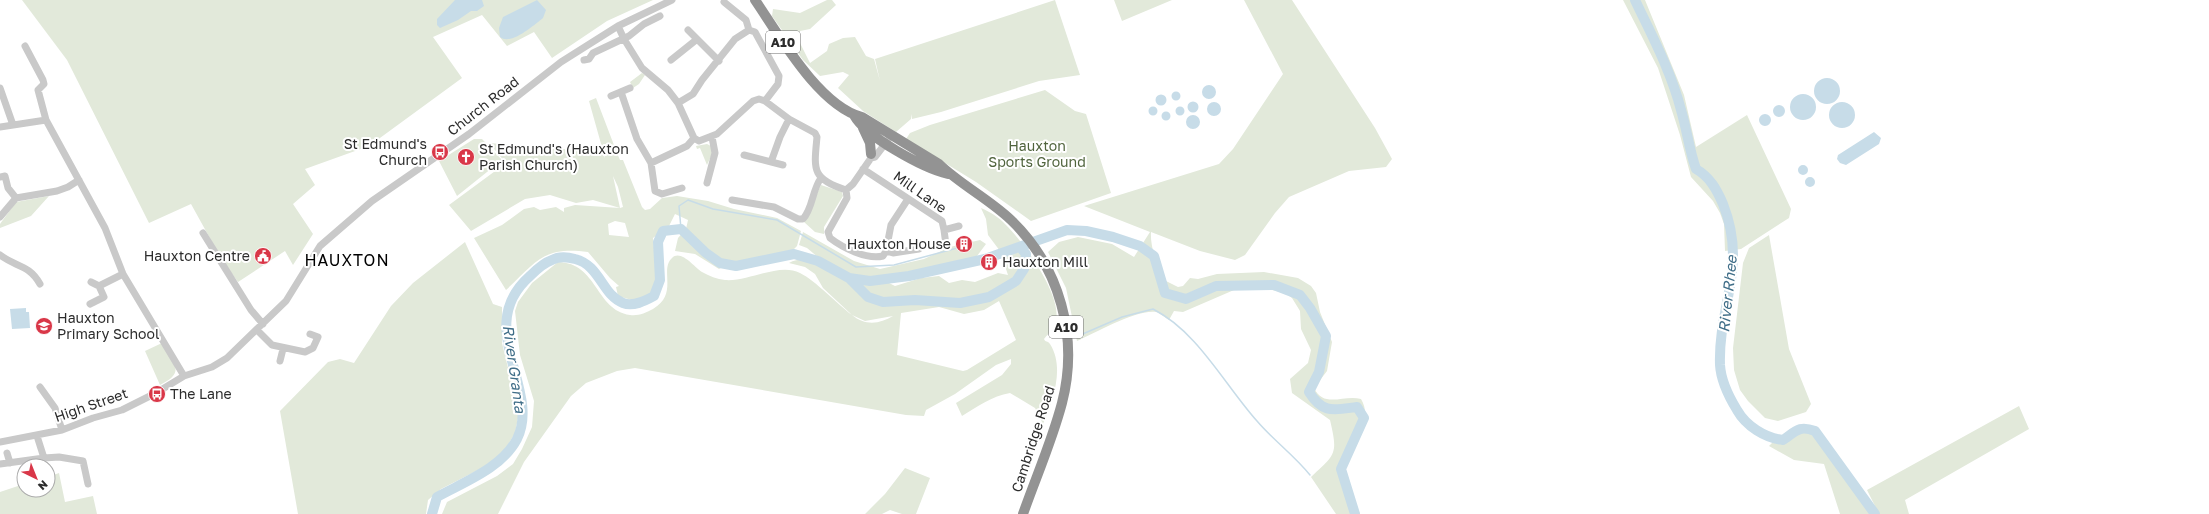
<svg xmlns="http://www.w3.org/2000/svg" width="2209" height="514" viewBox="0 0 2209 514" font-family="'Golos Text',sans-serif">
<style>
.green{fill:#e2e9da;fill-rule:evenodd}
.water{fill:#c7dce8}
.lines{fill:none;stroke-linecap:round;stroke-linejoin:round}
.stream{stroke:#c7dce8;stroke-width:1.5}
.river{stroke:#c7dce8;stroke-width:10}
.minor{stroke:#c9c9c9;stroke-width:7}
.highway{stroke:#939393;stroke-width:10}
.labels{text-anchor:middle;stroke-width:4;stroke-linejoin:round;paint-order:stroke}
.shield{fill:#fff;stroke:#6b6b6b;stroke-width:1}
.shield-label{font-size:13px;font-weight:bold;fill:#2c2c2c}
.street-label{font-size:14px;fill:#2c2c2c;stroke:#fff}
.poi-label{font-size:14px;fill:#2c2c2c;stroke:#fff;text-anchor:start}
.park-label{font-size:14px;fill:#50643d;stroke:#fff}
.water-label{font-size:15px;font-style:italic;fill:#406e88;stroke:#fff}
.quarter-label{font-size:16px;letter-spacing:1px;fill:#000;stroke:#fff}
</style>
<rect width="100%" height="100%" fill="#fff"/>
<!-- green -->
<path class="green" d="M22,0H653L607,21L552,58L534,32L507,46L482,15L433,37L462,78L369,146L305,169L315,185L293,204L313,234L293,265L285,251L238,282L222,260L191,204L149,223L67,60Z
M827,0H832L836,5L810,29L800,31L796,35L810,63L827,51L829,44L843,38L855,37L866,56L874,59L880,81L875,59L1055,0L1080,75L1039,81L941,112L912,119V114L911,119L896,132L863,111L838,88L849,75L843,72L820,76L803,60L772,16L773,9L800,13Z
M1114,0H1172L1122,21Z
M1244,0H1292L1375,128L1392,159L1386,167L1349,171L1289,197L1275,213L1245,255L1235,260L1200,251L1151,232C1150,247 1157,265 1164,280L1178,287L1183,286L1190,278L1198,279L1217,274L1264,272L1298,278L1311,286L1316,293L1320,312L1332,342L1327,371L1314,388C1324,409 1344,394 1361,399C1376,425 1346,444 1345,470C1344,484 1355,502 1360,514H1336L1311,477C1336,454 1338,454 1330,420L1292,393L1290,379L1308,363L1311,350L1301,329L1300,311L1292,298L1285,293L1264,288L1234,290L1183,312L1174,311L1169,320C1165,318 1160,313 1156,312C1137,309 1095,333 1077,341L1066,288L1048,252L1059,242L1078,237L1112,244L1134,257L1150,232L1084,206L1219,164L1233,149L1283,74Z
M1623,0H1645L1684,95L1696,147L1747,115L1791,209L1789,218L1741,249L1725,251L1724,224L1720,213L1713,201L1691,177L1680,135L1658,68Z
M642,73L645,75L639,84L633,88L630,82Z
M1045,90L1075,111L1086,114L1111,193L1031,221L976,182L906,139L910,133L930,125Z
M596,98L617,153L620,160H623L642,207L645,210L650,209L662,198L677,196L708,201L734,209L777,218L801,231L797,246L790,253L749,263L728,264L719,269L695,254L675,251L678,238L686,229L688,220L675,214L669,226L653,238L657,274L653,293L635,301L618,296L616,287L619,286L610,278L588,252C543,246 536,262 506,290L474,238L502,225L524,209L534,207L540,210L556,207L564,212V208L575,205L620,208L593,200L576,203L550,195L525,199L471,231L449,205L506,163L489,143L601,152L605,158L589,101ZM613,176L618,187L623,207L620,208ZM615,221L625,223L629,237L609,235L608,224Z
M474,139H482L502,160L457,196L439,161Z
M707,144L711,146L713,152L707,165L700,148L697,149L696,146Z
M821,185L842,192L843,196L824,227V234L815,232L804,222Z
M49,196L31,216L0,228V224L16,202Z
M981,208C990,212 999,217 1006,225C1024,243 1062,295 1056,321C1054,329 1049,333 1044,339C1046,343 1047,340 1050,344C1065,368 1053,400 1043,424L1035,408L1010,393C992,396 977,407 962,416L956,403L1002,375L1011,364V359L996,365L955,394L926,410L924,416L906,415L635,368L617,371L586,383L571,396L524,462L498,514H442L447,502L497,476L513,464L522,449L532,427L534,401L520,355L515,311L518,302L532,283L558,262C598,263 595,310 630,315C639,316 645,313 653,309C679,294 659,270 672,258C681,249 695,268 702,272C709,276 717,279 725,280C749,282 779,262 800,273C816,281 836,303 852,315L823,288L815,274L805,267L789,263C798,257 809,262 819,258L807,248L799,245L803,232L854,261L880,269L924,259L950,247L980,240L986,244L977,256L975,265L958,263L947,271H916L893,276L885,281L895,286L921,278L939,276L949,283L962,280L975,282L998,273L1008,275L1000,251L988,235L986,219ZM999,301L1016,340L967,370L963,371L897,355L901,313L939,307L964,314L984,310ZM852,315L865,321L893,316C880,324 865,326 852,315Z
M1769,235L1789,349L1811,404L1806,412L1778,421L1765,418L1748,401L1740,390L1734,370L1733,348L1743,263L1749,248Z
M465,242L493,304L502,307V343L519,413L515,433L503,453L482,468L441,489L428,500L426,514H298L280,411L328,362L340,359L354,363L391,306L413,283Z
M162,343C173,363 187,372 160,385L145,351Z
M2019,406L2029,429L1905,500L1909,514H1879L1867,490Z
M1802,431L1812,432L1860,495L1872,514H1840L1824,464L1794,460L1769,446L1773,442L1782,444Z
M905,468L930,478L916,514H902L890,510L882,514H865L885,494Z
M59,473L65,502L93,496L97,514H0V492L24,484V490H48V477Z"/>
<!-- water -->
<path class="water" d="M455,0H482L484,6L477,11H471L458,20L440,28L437,25V19Z
M537,0L546,10L543,18C534,25 511,46 500,37L499,28L503,17Z
M1814 91a13 13 0 1 1 26 0a13 13 0 1 1-26 0Z
M1202 92a7 7 0 1 1 14 0a7 7 0 1 1-14 0Z
M1171.5 96a4.5 4.5 0 1 1 9 0a4.5 4.5 0 1 1-9 0Z
M1790 107a13 13 0 1 1 26 0a13 13 0 1 1-26 0Z
M1155.5 100a5.5 5.5 0 1 1 11 0a5.5 5.5 0 1 1-11 0Z
M1187.5 107a5.5 5.5 0 1 1 11 0a5.5 5.5 0 1 1-11 0Z
M1207 109a7 7 0 1 1 14 0a7 7 0 1 1-14 0Z
M1829 115a13 13 0 1 1 26 0a13 13 0 1 1-26 0Z
M1773 111a6 6 0 1 1 12 0a6 6 0 1 1-12 0Z
M1148.5 111a4.5 4.5 0 1 1 9 0a4.5 4.5 0 1 1-9 0Z
M1175.5 111a4.5 4.5 0 1 1 9 0a4.5 4.5 0 1 1-9 0Z
M1161.5 116a4.5 4.5 0 1 1 9 0a4.5 4.5 0 1 1-9 0Z
M1759 120a6 6 0 1 1 12 0a6 6 0 1 1-12 0Z
M1186 122a7 7 0 1 1 14 0a7 7 0 1 1-14 0Z
M1874,132L1881,138L1879,144L1846,165L1840,163L1837,159L1838,155Z
M1798 170a5 5 0 1 1 10 0a5 5 0 1 1-10 0Z
M1805 182a5 5 0 1 1 10 0a5 5 0 1 1-10 0Z
M26,308V312H29L30,328L12,329L10,309Z"/>
<g class="lines">
<!-- stream -->
<path class="stream" d="M681,229L679,206L688,200L713,209L777,220L856,267L894,265L961,247
M1078,336L1122,317L1153,309C1198,332 1224,384 1257,421C1273,440 1294,455 1310,475"/>
<!-- river -->
<path class="river" d="M1635,0C1652,36 1671,71 1681,110C1687,130 1689,149 1696,169C1710,177 1717,190 1723,204C1748,267 1718,305 1720,365C1721,382 1729,397 1737,410C1746,426 1765,438 1783,440C1796,431 1799,425 1815,431L1875,514
M849,278L868,297L883,302L915,300L960,303L989,297L1016,281L1024,269L1026,254L1020,247
M432,514L437,497C464,482 502,468 517,439C542,389 472,327 530,276C536,270 543,263 552,260C559,256 568,257 575,259C600,265 602,295 623,303C633,307 645,301 654,296L660,280L658,242L663,231L681,229L706,253L720,263L736,266L794,254L818,261L849,278L870,281L909,276L985,259L1067,230L1086,231L1113,237L1140,246L1154,256L1165,293L1186,299L1216,286L1274,285L1300,295L1310,308L1326,336L1319,372L1309,392C1323,414 1333,410 1357,407L1364,418L1341,469L1355,514"/>
<!-- minor -->
<path class="minor" d="M724,2L746,20L749,30
M618,26L624,39L642,68L668,90L678,103L694,138L699,141L717,134L753,101L759,99L765,101L789,119L815,133L817,137C814,169 811,179 846,190L853,184L871,158L875,157L888,140
M688,30L719,61
M25,46L43,80L44,84L38,90L46,120L105,228L123,274L184,376
M584,60L589,59L593,53L629,36L644,24L660,16
M671,60L696,40
M0,88L13,125
M621,92L637,139L651,163L655,191L662,194L682,188
M611,96L630,88
M678,103L693,94L702,80L735,39L749,30L755,32L779,76L778,84L765,101
M0,127L46,120
M744,155L783,165
M771,162L780,137L789,119
M651,163L687,146L694,138
M863,169L942,221L944,230L959,226
M0,177L5,176L8,188L16,198
M707,183L715,153L712,137
M846,190L847,198L828,232L830,238C843,248 867,260 883,256L886,251L891,225L908,199
M732,200L774,207L798,219H803C813,208 812,190 821,178
M0,217L16,198L57,191L68,187L79,180
M944,230L946,245
M203,233L251,310L263,324
M886,251L893,253L919,249
M0,255C15,267 29,264 40,284
M91,282L99,286
M90,304L104,297L99,286L123,274
M257,330L272,345L305,352L313,348L318,337L310,334
M280,361L283,349
M40,387L55,408L62,430
M37,436L44,458L59,457L83,461L88,484
M0,442L62,430L93,418L122,410L156,393L184,376L212,367L227,358L286,301L320,246L372,201L469,134L561,62L618,26L672,0
M7,453L10,463
M0,464L44,458"/>
<!-- highway -->
<path class="highway" d="M755,0C779,35 819,106 862,117L939,164C961,185 989,199 1011,220C1060,267 1079,337 1062,403C1052,441 1036,477 1023,514
M854,115C866,137 923,168 948,174
M863,128L870,143L871,154"/>
</g>
<!-- icons -->
<defs>
<g id="bus-disc" transform="scale(0.9)"><circle r="9.5" fill="#d93748" stroke="#fff"/><path d="M-5-6H5V4H4V6H2V4H-2V6H-4V4H-5ZM-3.5-4V0h7V-4ZM-3.5 1.2v1.5H-2V1.2ZM2 1.2v1.5H3.5V1.2Z" fill="#fff"/></g>
<g id="church-disc" transform="scale(0.9)"><circle r="9.5" fill="#d93748" stroke="#fff"/><path d="M-1.2-6h2.4v3.5h3.3v2.4h-3.3V6h-2.4V-.1h-3.3v-2.4h3.3Z" fill="#fff"/></g>
<g id="building-disc" transform="scale(0.9)"><circle r="9.5" fill="#d93748" stroke="#fff"/><path d="M-4-6H4V6H1V3H-1V6H-4ZM-2.5-4.3h1.7v1.8h-1.7ZM.8-4.3h1.7v1.8H.8ZM-2.5-1h1.7V.8h-1.7ZM.8-1h1.7V.8H.8Z" fill="#fff"/></g>
<g id="civic-disc" transform="scale(0.9)"><circle r="9.5" fill="#d93748" stroke="#fff"/><path d="M-.6-6.5H3V-4.5H.6V-3L4-1V1h2V6H-6V1h2V-1L-.6-3ZM-1.2 2.5V6h2.4V2.5Z" fill="#fff"/></g>
<g id="school-disc" transform="scale(0.9)"><circle r="9.5" fill="#d93748" stroke="#fff"/><path d="M0-5L7-2L0 1L-7-2ZM-4 1L0 2.5L4 1V4Q0 6-4 4Z" fill="#fff"/></g>
</defs>
<g fill-rule="evenodd">
<use href="#bus-disc" x="440" y="152"/>
<use href="#church-disc" x="466" y="157"/>
<use href="#building-disc" x="964" y="244"/>
<use href="#civic-disc" x="263" y="256"/>
<use href="#building-disc" x="989" y="262"/>
<use href="#school-disc" x="44" y="326"/>
<use href="#bus-disc" x="157" y="394"/>
</g>
<g class="labels">
<!-- shield labels -->
<g class="shield">
<rect x="766" y="31" width="34" height="22" rx="3"/>
<rect x="1049" y="316" width="34" height="22" rx="3"/>
</g>
<g class="shield-label">
<text x="783" y="47">A10</text>
<text x="1066" y="332">A10</text>
</g>
<!-- street labels -->
<g class="street-label">
<text transform="translate(483 106) rotate(-38)" y="5">Church Road</text>
<text transform="translate(920 192) rotate(35)" y="5">Mill Lane</text>
<text transform="translate(91 405) rotate(-19)" y="5">High Street</text>
<text transform="translate(1033 439) rotate(-72)" y="5">Cambridge Road</text>
</g>
<!-- poi labels -->
<g class="poi-label">
<text x="427" y="149" text-anchor="end">St Edmund's<tspan x="427" dy="16">Church</tspan></text>
<text x="479" y="154">St Edmund's (Hauxton<tspan x="479" dy="16">Parish Church)</tspan></text>
<text x="951" y="249" text-anchor="end">Hauxton House</text>
<text x="250" y="261" text-anchor="end">Hauxton Centre</text>
<text x="1002" y="267">Hauxton Mill</text>
<text x="57" y="323">Hauxton<tspan x="57" dy="16">Primary School</tspan></text>
<text x="170" y="399">The Lane</text>
</g>
<!-- park labels -->
<g class="park-label">
<text x="1037" y="151">Hauxton<tspan x="1037" dy="16">Sports Ground</tspan></text>
</g>
<!-- water labels -->
<g class="water-label">
<text transform="translate(1728 294) rotate(-84)" y="5">River Rhee</text>
<text transform="translate(514 369) rotate(82)" y="5">River Granta</text>
</g>
<!-- quarter labels -->
<g class="quarter-label">
<text x="347" y="266">HAUXTON</text>
</g>
</g>
<!-- north arrow -->
<g transform="translate(36 478) rotate(137)"><circle r="19" fill="#ffffff" stroke="#ababab"/>
<path d="M0-3L7 15L0 10L-7 15Z" fill="#d93748"/>
<text y="-6" font-size="11" font-weight="bold" text-anchor="middle" fill="#2c2c2c">N</text>
</g>
</svg>
